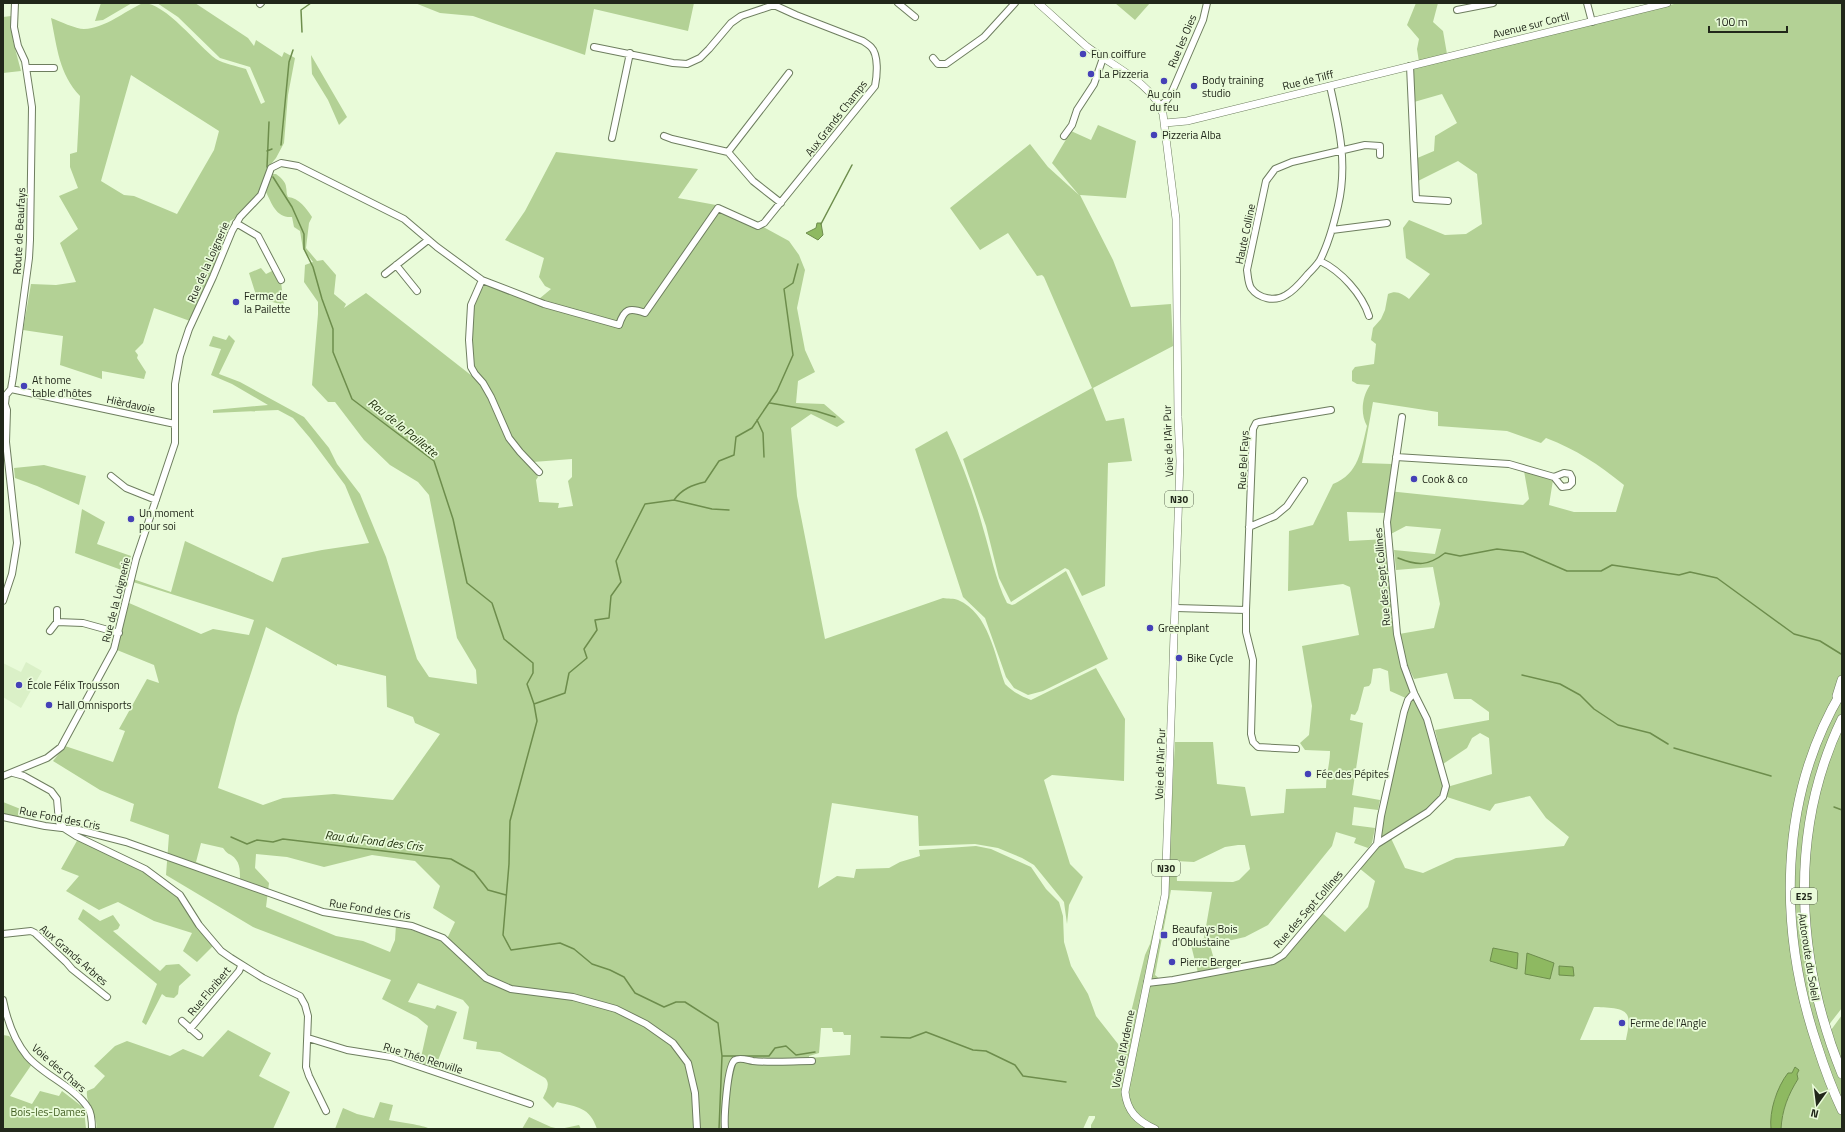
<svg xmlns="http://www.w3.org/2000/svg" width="1845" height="1132" viewBox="0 0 1845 1132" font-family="'Titillium Web',sans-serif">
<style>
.built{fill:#daf0c7}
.green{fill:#b3d195;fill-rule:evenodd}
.water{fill:#8eb961;stroke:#6d8d4c}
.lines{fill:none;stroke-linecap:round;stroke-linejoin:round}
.stream{stroke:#6d8d4c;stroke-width:1.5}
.minor-casing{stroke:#6e7e5f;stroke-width:8}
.major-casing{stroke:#6e7e5f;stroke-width:8}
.highway-casing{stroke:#6e7e5f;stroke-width:10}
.minor{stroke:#fff;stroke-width:6}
.major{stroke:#fff;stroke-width:7}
.highway{stroke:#fff;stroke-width:9}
.poi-dot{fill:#4541b7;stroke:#e9fbd9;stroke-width:1.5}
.labels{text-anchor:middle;stroke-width:3.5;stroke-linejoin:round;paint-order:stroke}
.shield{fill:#e9fbd9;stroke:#5d6753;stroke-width:1}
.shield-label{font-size:10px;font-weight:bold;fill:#21271a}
.street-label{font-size:11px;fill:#21271a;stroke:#e9fbd9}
.poi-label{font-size:11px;fill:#21271a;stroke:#e9fbd9;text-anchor:start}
.park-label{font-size:11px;fill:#435f23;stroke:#e9fbd9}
.water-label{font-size:12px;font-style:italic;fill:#21310d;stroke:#e9fbd9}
</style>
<rect width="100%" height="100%" fill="#e9fbd9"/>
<!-- built -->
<path class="built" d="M26,662L42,671L21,708L3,697V663L21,672Z"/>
<!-- green -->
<path class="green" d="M101,3H132L103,20L95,21Z
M143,3C166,3 198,46 216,59C224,64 237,66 246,69L261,104L265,102L250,67L220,58L178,17L157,3H195L248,38L254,46L256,40L282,57L284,52L295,58L288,95L284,143L276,158L267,169L260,194L237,217L230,221C223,256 205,289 190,321L154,308L143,343L135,351L138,355L137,358L146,372L144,379L102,371V379L60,365L63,336L23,330L31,284L56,285L76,282L60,243L78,229L59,196L78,188L70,167V154L77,152L80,96C59,74 57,47 51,18C59,21 76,29 84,29C106,28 123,12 143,3ZM131,75L219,131L214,150L177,214L134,196L124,195L101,181Z
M415,3H694L688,31L594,9L585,55L473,16L440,13Z
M1115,3H1150L1135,20Z
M1416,3H1438L1433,22L1443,31L1447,54L1419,62L1417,49L1419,39L1407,25Z
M1678,3H1842V1008L1824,1031L1831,1030L1842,1015V1129H1781C1782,1110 1788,1095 1798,1079L1792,1073L1775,1097L1771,1129H1091V1125L1095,1118V1116H1089L1083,1129H597C590,1107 577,1107 557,1102L553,1108L543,1098C546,1091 551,1084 545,1078L500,1052L476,1049L477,1042L463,1039L469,1007L463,1000L418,983L408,1002L435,1009L437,1005L457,1012L435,1068L420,1062L428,1026L417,1017L382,999L391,980L253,927L166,875L169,835L130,821L134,804L100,790L53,761L65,746L113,762L125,731L119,729L147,679L159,683L154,665L117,650L129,603L201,634L213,629L249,635L254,620L133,582V579L171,592L185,541L273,582L282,558L322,550L369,543L345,485L310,438L293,418L278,410L213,413V410L268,405L232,384L211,375L221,349L209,346L213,336L226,340L229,335L235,341L219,374L240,382L304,417L329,448L337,464L360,494L386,557L417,659L429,677L477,684L476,670L457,638L429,495L418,482L390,465L364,440L335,402H328L312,385L318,314V302L304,282L305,265L313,262L303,249L300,231L294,227L292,217C276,218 272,204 266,192L272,174H276C280,177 286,182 286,187C287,191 286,193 288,197C299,198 306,208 312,217L309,223L306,248L317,261L323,260L336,275L334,294L346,304L344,308L366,293L481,383L499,424L514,449L535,471L538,477L536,480L539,502L559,503L558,508L573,506L568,481L572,477V459L533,462L512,439L475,371C470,348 468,301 486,284L561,312L617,326L539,299L551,289L545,286L539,277L544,258L505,240L525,211L556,152L698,169L678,198L716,205L758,224L789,241L799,255L805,270L797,308L805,350L815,372L798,381L796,403L824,404L845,422L837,427L811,414L791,428L797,496L825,639L943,598C948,599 954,598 958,600C989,613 995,656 1005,684C1013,692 1021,696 1031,700L1096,668L1125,719L1124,781L1052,775L1044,780L1070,864L1083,877L1069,905L1067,924L1064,902L1034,865L1022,858L998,848L975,844L919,846L918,816L832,803L818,888L837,876L854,878L856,869L889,868L900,862L920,856L919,850L976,846L991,849L1031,867L1046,889L1059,902L1063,916L1064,942L1071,966L1088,994L1096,1016L1122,1049L1145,955L1150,944L1160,902L1169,855L1175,742H1213L1217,784L1245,787L1251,816L1284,813L1286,789L1326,788C1326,774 1330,764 1330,751L1305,750L1300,743L1309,735L1312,706L1302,646L1359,635L1350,587L1343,584L1288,591L1289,531L1313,525L1333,484C1359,474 1361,450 1367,426C1360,413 1362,397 1370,385L1357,384L1352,381V371L1355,367L1374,364L1376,344L1371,340L1373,328L1381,319L1385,310L1388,294C1397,290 1402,294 1409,299L1430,274L1406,258L1403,228L1409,220L1445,235L1466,234L1482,224L1477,174L1458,161L1418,181L1415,159L1434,151L1435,136L1457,123L1442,94L1414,102L1413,69ZM1373,402L1438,412V426L1507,431L1541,443L1546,438C1577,450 1598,464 1624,485L1616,512H1574L1549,505L1553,480L1524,471L1529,499L1523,505L1388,491L1392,464L1362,463ZM1347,512L1389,513V535L1406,526L1441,529L1435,554L1394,550L1396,570L1433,567L1440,604L1434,628L1399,634L1401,651L1414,679L1447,673L1454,699H1471L1489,712V720L1435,730L1443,764L1467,748L1472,738L1480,733L1489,738L1492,774L1447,787V797L1490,811L1495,804L1530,796L1546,818L1569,837L1564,846L1456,858L1423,873L1405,868L1389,834C1405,824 1442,807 1444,787L1426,718L1414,695L1410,701L1402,729L1384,813L1379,846L1359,868L1375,881L1368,907L1345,932L1322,913L1282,960L1276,963L1218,974L1210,945L1245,937L1268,925L1332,846L1336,832L1356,838L1354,843L1368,848L1372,843L1375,828L1352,825L1354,807L1378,810L1380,800L1352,795L1363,723L1350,720L1351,714L1355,715L1358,710L1364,687L1369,686L1371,683L1373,669L1380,668L1388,671L1390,691L1408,699L1412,693L1397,641L1387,539L1349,541ZM266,627L337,666V664L386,676L387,707L413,717L415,723L440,734L393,800L334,794L283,798L263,805L218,788L237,716ZM201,843L223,848C226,852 227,853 231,855C240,861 240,869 240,879L196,862ZM1238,845H1245L1250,869L1239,880L1233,882L1177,881L1176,861L1194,862L1225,847ZM256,854L287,857L324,867L372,855L415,861L440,886L433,908L455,922L446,941L396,925L395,940L390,952L363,941L336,936L266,907L269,883L255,868ZM1171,890L1212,892L1204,938L1191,945L1198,973L1161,980L1155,975ZM1594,1007C1605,1008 1625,1006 1628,1017C1630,1023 1627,1034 1626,1040H1580ZM821,1028H832L833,1032H843L844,1035H851L850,1055L809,1058V1056L819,1053Z
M11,16L13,41L21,71L3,73V17Z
M311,55L347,117L339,125L328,100L312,74Z
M1098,125L1136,141L1126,198L1080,195L1113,260L1131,307L1171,304L1173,346L1093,388L1106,421L1124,418L1132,461L1108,463L1105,586L1082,596L1069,570L1065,568L1011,602L999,578L986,526L963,459L1092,388L1044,277L1042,275L1037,276L1008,233L980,250L950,208L1030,144L1048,167L1079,195L1052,163L1071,131L1091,140Z
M261,268L266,274L274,270L281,282L284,305L257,298L249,273Z
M947,431C962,462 974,495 983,528C991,554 995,579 1007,603L1012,605L1015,604L1066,571L1108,659L1043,691L1028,695L1014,688L1006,677L985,618L963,597L915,449Z
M44,465L86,476L79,505L37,486L15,478L14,468Z
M82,509L105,522L97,544L131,556L127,572L75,553Z
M3,802L23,810L20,818L3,814Z
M78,839L147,874L180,899L213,946L197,962L183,951L192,933L154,921L118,902L99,910L66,891L79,876L61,869Z
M83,909L100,921L113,915L120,925L118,929L113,931L160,971L166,965L179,964L191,975L179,986L178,994L174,998L166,997L162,994L146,1025L142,1022L157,984L78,919Z
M228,1030L271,1053L259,1076L290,1092L273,1129H96C99,1116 85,1104 87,1091L94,1088L105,1076L94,1066L115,1046L127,1041L170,1056L183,1049L203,1057Z
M3,1035L9,1036L32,1064L10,1096L32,1104L40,1091L59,1096L62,1091L84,1108L86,1129H3Z
M380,1102L393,1105L389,1120C398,1122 424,1125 430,1129H335L343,1108L357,1114L374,1118Z
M529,1117L551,1127L560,1129L579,1125L581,1129H522Z"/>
<!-- water -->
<path class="water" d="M817,223H821L823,235L818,240L806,233L816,228Z
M1493,948L1518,953L1517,969L1490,961Z
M1527,953L1554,963L1550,979L1525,974Z
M1559,966L1573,967L1574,976L1559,975Z
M1795,1067L1799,1070L1797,1074L1798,1079C1788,1095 1782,1110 1781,1129H1771C1769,1111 1777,1087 1788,1073H1792Z"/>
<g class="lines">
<!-- stream -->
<path class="stream" d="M302,32L301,10L311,3
M281,145L289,62L293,50
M267,151L272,149
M267,167L269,122
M273,177L292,207L304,234V249L313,267L322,299L333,329V352L352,399L434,461L453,519L467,583L492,603L504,639L533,663V673L527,684L534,704
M821,224L852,165
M770,403L816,411L835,417
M757,420L763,433L764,457
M674,500L712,509L729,510
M1398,558C1418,566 1428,566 1445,553L1460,556L1497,549L1523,552L1567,571H1601L1612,565L1679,575L1690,572L1717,578L1794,634L1820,641L1841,654
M1522,675L1560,684L1580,695L1594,709L1618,725L1650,733L1668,744
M1674,748L1771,776
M1834,807L1842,810
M231,837L247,844L257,840L273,842L283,839L451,859L474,872L488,890L506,895
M881,1037L910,1038L926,1032L973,1050L986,1051L1015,1065L1023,1076L1066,1082
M723,1056H769L775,1048L786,1046L796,1055L815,1052
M719,1129L722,1056L718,1023L685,1002H676L664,1007L635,993L624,977L610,970L592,964L574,949L560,943L511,950L503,935L509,864L510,821L537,721L534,704L565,693L569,673L587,658L584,649L597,630L595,620L609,618L611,596L621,582L616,561L645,504L674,500C682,489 692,485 705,482L719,461L734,455L736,437L752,428L777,391L793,355L784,289L793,283L798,264"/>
<!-- minor casing -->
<g class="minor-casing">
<path id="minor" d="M898,3L915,17
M1587,3L1592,22
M260,4L261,3
M1457,10L1493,3
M594,47L673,63L687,64L700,58L709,49L731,23L741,16L774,5
M933,58L938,64H946L984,37L1015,3
M1410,66L1416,199L1448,201
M26,68H54
M1330,86C1339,126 1348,164 1338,206C1334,223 1328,245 1320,260C1317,265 1312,270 1308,274C1302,281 1295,290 1286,295C1275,302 1259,299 1251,288C1248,283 1248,276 1247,270L1266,181L1275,169L1292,162L1365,145L1380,146V155
M1160,106L1166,101L1171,94L1203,20L1207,3
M664,136L672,139L728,152L753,181L781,203
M1064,136L1072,125L1077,110L1094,84L1103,58
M612,138L630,53
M728,152L789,73
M236,223L258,236L281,280
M1332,230L1387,223
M1320,261C1341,271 1362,294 1369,316
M396,265L417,291
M385,274L428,240
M482,280L471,305L469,340L471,367L475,374L483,383L491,397L509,438L520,452L539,472
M11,389L175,424
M1396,457L1509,464L1554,477L1562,487L1569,486L1572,483V478L1570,474L1564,473L1554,477
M111,476L126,488L156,500
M1249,527L1275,516L1287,506L1304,481
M3,601L12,574L17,543L6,442L7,410L5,404L6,395L11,389L13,377L29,258L30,240L32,107L25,61L18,46L14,27L15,3
M1176,608L1246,610
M57,622L83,623L119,633
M50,631L57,622V610
M1296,749L1258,747L1253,742L1251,734L1253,660L1246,632V610L1253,429L1256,423L1259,422L1331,410
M13,773L24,776L51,791L57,799L59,822L65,829L76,836L145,869L180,895L199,925L221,951L231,958L263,978L300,996L305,1005L308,1016L306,1067L309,1076L326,1111
M3,776L47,758L61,747L114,649L136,559L175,443V384L180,356L189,329L213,277L232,231L240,217L261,195L271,168L281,163L298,166L404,219L437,247L482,280L544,304L619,325C624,309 629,307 645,313L718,208L758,226L764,223L875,86C877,76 879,55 871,47C869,45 866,43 863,41L796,15L774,5
M3,817L45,826L79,830L126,842L323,912L412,926L443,938L486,978L511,989L573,997L616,1009L646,1024L673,1043L688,1063L695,1093L697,1129
M1377,844L1428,812L1443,797L1446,786L1427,719L1414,693L1404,666L1397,634L1387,522L1402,417
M3,934L31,931L35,933L66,962L72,969L107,997
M1147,983L1173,980L1273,961L1283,955L1377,844L1381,816L1404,712L1408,700L1414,693
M3,1000C7,1020 14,1040 27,1056C43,1075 75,1087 88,1108C92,1114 92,1122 92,1129
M182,1021L199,1036
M190,1029L239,971L241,966
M308,1038L347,1050L391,1057L530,1104
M725,1129C724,1119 727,1064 735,1060C740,1057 747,1060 753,1061C772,1063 793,1061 812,1061"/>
</g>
<!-- major casing -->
<g class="major-casing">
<path id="major" d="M1038,3C1054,17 1070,32 1086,46C1111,65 1154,84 1163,114L1176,219L1178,417L1180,461L1165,895L1125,1092C1127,1111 1137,1121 1155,1129
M1165,123L1187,121L1667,3"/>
</g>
<!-- highway casing -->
<g class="highway-casing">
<path id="highway" d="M1842,691C1778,798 1778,929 1817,1045C1824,1067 1832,1089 1842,1110
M1837,696L1842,680
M1842,719C1788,831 1796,960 1842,1074"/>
</g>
<!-- minor -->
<use href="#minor" class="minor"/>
<!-- major -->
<use href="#major" class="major"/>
<!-- highway -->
<use href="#highway" class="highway"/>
</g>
<!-- markers -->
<g class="poi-dot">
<circle cx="1083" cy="54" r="4"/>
<circle cx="1091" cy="74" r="4"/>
<circle cx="1164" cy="81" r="4"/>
<circle cx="1194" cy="86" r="4"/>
<circle cx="1154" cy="135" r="4"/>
<circle cx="236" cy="302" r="4"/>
<circle cx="24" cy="386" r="4"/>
<circle cx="1414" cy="479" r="4"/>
<circle cx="131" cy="519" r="4"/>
<circle cx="1150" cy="628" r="4"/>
<circle cx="1179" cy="658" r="4"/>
<circle cx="19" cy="685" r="4"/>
<circle cx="49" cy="705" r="4"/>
<circle cx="1308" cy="774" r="4"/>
<rect x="1160" y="931" width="8" height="8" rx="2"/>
<circle cx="1172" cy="962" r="4"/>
<circle cx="1622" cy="1023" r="4"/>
</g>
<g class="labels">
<!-- shield labels -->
<g class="shield">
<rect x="1165" y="491" width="28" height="16" rx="3"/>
<rect x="1152" y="860" width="28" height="16" rx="3"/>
<rect x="1791" y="888" width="26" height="16" rx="3"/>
</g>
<g class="shield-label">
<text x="1179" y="503">N30</text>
<text x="1166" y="872">N30</text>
<text x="1804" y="900">E25</text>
</g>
<!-- street labels -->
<g class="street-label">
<text transform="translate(1531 25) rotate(-14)" y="4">Avenue sur Cortil</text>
<text transform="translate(1182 41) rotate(-67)" y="4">Rue les Oies</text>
<text transform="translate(1308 80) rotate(-14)" y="4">Rue de Tilff</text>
<text transform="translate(836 118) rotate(-52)" y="4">Aux Grands Champs</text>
<text transform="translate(19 231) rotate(-87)" y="4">Route de Beaufays</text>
<text transform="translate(1245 234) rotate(-78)" y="4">Haute Colline</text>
<text transform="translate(208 262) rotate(-66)" y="4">Rue de la Loignerie</text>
<text transform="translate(131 404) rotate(12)" y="4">Hièrdavoie</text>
<text transform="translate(1168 441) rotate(-92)" y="4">Voie de l'Air Pur</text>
<text transform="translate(1243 460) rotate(-87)" y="4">Rue Bel Fays</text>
<text transform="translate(1382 577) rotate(-95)" y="4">Rue des Sept Collines</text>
<text transform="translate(116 600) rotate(-76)" y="4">Rue de la Loignerie</text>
<text transform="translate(1160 764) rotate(-88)" y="4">Voie de l'Air Pur</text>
<text transform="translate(60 818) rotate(11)" y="4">Rue Fond des Cris</text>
<text transform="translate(370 909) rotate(9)" y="4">Rue Fond des Cris</text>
<text transform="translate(1308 909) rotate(-49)" y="4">Rue des Sept Collines</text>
<text transform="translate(74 955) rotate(41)" y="4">Aux Grands Arbres</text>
<text transform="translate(1809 957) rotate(81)" y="4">Autoroute du Soleil</text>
<text transform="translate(209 991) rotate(-50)" y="4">Rue Floribert</text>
<text transform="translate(1123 1049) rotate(-79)" y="4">Voie de l'Ardenne</text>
<text transform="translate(423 1058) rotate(17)" y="4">Rue Théo Renville</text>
<text transform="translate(59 1068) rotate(41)" y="4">Voie des Chars</text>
</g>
<!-- poi labels -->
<g class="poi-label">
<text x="1091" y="58">Fun coiffure</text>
<text x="1099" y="78">La Pizzeria</text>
<text x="1202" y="84">Body training<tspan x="1202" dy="13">studio</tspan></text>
<text x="1164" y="98" text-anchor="middle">Au coin<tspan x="1164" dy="13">du feu</tspan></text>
<text x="1162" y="139">Pizzeria Alba</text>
<text x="244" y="300">Ferme de<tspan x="244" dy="13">la Pailette</tspan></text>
<text x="32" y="384">At home<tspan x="32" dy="13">table d'hôtes</tspan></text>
<text x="1422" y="483">Cook &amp; co</text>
<text x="139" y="517">Un moment<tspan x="139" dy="13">pour soi</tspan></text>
<text x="1158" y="632">Greenplant</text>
<text x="1187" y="662">Bike Cycle</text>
<text x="27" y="689">École Félix Trousson</text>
<text x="57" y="709">Hall Omnisports</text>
<text x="1316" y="778">Fée des Pépites</text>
<text x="1172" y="933">Beaufays Bois<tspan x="1172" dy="13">d'Oblustaine</tspan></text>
<text x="1180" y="966">Pierre Berger</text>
<text x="1630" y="1027">Ferme de l'Angle</text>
</g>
<!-- park labels -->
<g class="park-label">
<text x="48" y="1116">Bois-les-Dames</text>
</g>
<!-- water labels -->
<g class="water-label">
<text transform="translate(403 428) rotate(39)" y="4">Rau de la Paillette</text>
<text transform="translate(374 841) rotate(7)" y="4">Rau du Fond des Cris</text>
</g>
</g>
<!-- border -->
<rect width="1845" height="1132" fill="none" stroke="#21271a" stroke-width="8"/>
<!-- north arrow -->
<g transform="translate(1817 1104) rotate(194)" stroke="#e9fbd9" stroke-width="3" paint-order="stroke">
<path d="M0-3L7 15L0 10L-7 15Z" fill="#21271a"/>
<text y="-6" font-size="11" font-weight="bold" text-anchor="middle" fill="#21271a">N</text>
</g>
<!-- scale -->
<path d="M1709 26v6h78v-6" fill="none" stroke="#21271a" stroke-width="2"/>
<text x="1715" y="26" font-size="12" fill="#21271a" stroke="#e9fbd9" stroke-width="3" paint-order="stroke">100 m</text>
</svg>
